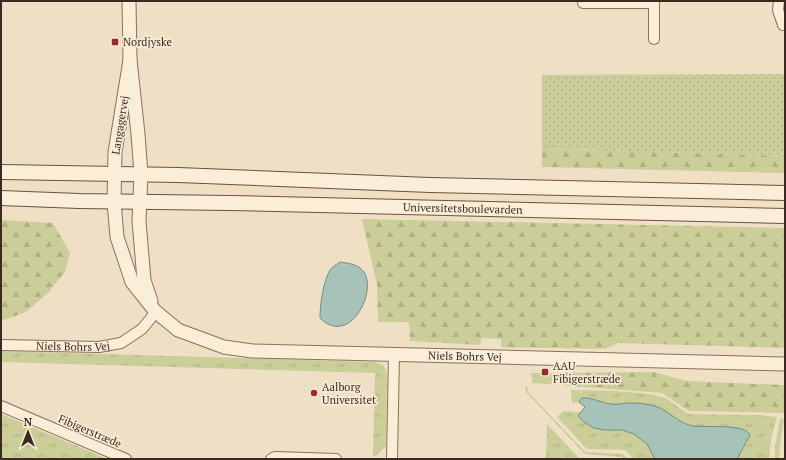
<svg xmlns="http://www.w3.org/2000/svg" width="786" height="460" viewBox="0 0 786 460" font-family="'PT Serif',serif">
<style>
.grass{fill:url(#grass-tufts)}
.forest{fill:url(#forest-firs)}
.park{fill:url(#park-dots)}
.water{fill:#a7c3b9;stroke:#6d9186}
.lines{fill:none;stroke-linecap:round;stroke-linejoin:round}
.minor-casing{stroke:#8b715a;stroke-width:12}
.tertiary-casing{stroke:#8b715a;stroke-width:15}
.secondary-casing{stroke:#6d523d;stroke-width:16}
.minor{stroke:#faeed8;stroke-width:10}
.tertiary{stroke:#faeed8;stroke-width:13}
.secondary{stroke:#faeed8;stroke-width:14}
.poi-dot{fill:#9c2930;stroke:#f7ebd5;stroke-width:1.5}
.labels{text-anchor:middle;stroke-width:3.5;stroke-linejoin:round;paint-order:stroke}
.poi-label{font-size:11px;fill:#3b2a1f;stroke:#f7ebd5;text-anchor:start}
.street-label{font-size:11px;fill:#3b2a1f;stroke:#f7ebd5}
</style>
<defs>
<pattern id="grass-tufts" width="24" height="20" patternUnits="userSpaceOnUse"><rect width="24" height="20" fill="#cbce98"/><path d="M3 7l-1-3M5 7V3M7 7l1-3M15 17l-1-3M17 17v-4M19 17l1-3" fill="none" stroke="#afb183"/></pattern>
<pattern id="forest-firs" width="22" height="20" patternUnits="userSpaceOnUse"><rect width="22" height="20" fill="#cbce98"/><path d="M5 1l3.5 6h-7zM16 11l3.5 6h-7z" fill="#afb183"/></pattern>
<pattern id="park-dots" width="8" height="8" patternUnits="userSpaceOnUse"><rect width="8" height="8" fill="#cbce98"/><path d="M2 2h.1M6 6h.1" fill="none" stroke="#afb183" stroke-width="1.8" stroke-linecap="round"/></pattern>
</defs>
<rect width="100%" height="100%" fill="#efe0c5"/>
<!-- grass -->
<path class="grass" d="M1,351L374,362L383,365L387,372L386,446L377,455L373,456L375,373L1,362Z
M525,386H527L528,392L585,452L623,454L628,459H624L622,457L585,454L526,392Z
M571,390L615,391L650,394L666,398L688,414L758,415L777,417L771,439L769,459H737V456L747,442L712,427H699L687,425L659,408L629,403L612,405L587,398H582L579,402L572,403Z
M563,411L581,412L578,416L584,422L604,430H622L634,434L647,444L655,459H633L625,450L587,449L557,417Z
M1,414L108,459H1Z
M780,418L784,419L780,447L779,459H775V447Z
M547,424L580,459H581H546Z"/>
<!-- forest -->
<path class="forest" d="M542,148L785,156V173L542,167Z
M362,219L785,228V348L618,343L605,349L501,347V339L481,338L480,345L410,341L409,322H378L377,285Z
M1,220L53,223L70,253L65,272L48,293L26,312L1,321Z
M654,372L687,381L785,385V413L689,411L662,393L533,383L531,373Z"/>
<!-- park -->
<path class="park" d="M785,74V156L542,148V75Z"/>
<!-- water -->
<path class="water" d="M340,262C347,263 356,264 361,269C381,285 351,349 320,318C320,305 323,282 330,270C332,267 337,264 340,262Z
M582,398C592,397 601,403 611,404C617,405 624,403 630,403C639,403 651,404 660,408C670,413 679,422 689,425C702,429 744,422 750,435L737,459H655L647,444L634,434L622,430H604L594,428L584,422L578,416L585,407L579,402Z"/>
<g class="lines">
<!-- minor casing -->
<g class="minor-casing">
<g id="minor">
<path d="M779,1L778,10L783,25"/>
<path d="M583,3H654V1"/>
<path d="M654,3V39"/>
<path id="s1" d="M1,345L99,347L121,343L142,329L151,318L155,311"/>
<path d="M1,406L126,459"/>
<path d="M271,459L275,457L336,459"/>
<path d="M392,459L394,355"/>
</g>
</g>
<!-- tertiary casing -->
<g class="tertiary-casing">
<g id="tertiary">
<path d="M129,1L130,60L138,134L141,174L139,221L144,280L151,301"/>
<path id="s2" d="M130,60L115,152L114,202L117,237L132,282L155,311L178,330L224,347L252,351L785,364"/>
</g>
</g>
<!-- secondary casing -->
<g class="secondary-casing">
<g id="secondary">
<path d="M1,172L178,175L430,185L785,193"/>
<path id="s3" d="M1,198L79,201L230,203L785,216"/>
</g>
</g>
<!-- minor -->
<use href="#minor" class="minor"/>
<!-- tertiary -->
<use href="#tertiary" class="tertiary"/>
<!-- secondary -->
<use href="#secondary" class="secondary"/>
</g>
<!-- markers -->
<g class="poi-dot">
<rect x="111" y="38" width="8" height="8" rx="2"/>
<rect x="541" y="368" width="8" height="8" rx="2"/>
<circle cx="314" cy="393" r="4"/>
</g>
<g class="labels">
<!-- poi labels -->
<g class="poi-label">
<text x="123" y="46">Nordjyske</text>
<text x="553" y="370">AAU<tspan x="553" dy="13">Fibigerstræde</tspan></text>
<text x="322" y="391">Aalborg<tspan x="322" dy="13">Universitet</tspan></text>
</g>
<!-- street labels -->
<g class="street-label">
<text transform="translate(120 125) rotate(-81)" y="4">Langagervej</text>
<text dy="4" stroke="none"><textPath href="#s3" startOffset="462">Universitetsboulevarden</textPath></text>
<text dy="4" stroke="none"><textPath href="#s1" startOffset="72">Niels Bohrs Vej</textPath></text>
<text dy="4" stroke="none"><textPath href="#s2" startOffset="583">Niels Bohrs Vej</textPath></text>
<text transform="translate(90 431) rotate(23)" y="4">Fibigerstræde</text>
</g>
</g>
<!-- border -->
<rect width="786" height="460" fill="none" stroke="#3b2a1f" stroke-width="4"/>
<!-- north arrow -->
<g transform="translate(28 432)" stroke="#f7ebd5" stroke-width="3" paint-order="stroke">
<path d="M0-3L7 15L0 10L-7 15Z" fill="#3b2a1f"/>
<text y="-6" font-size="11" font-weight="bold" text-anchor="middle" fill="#3b2a1f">N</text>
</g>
</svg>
